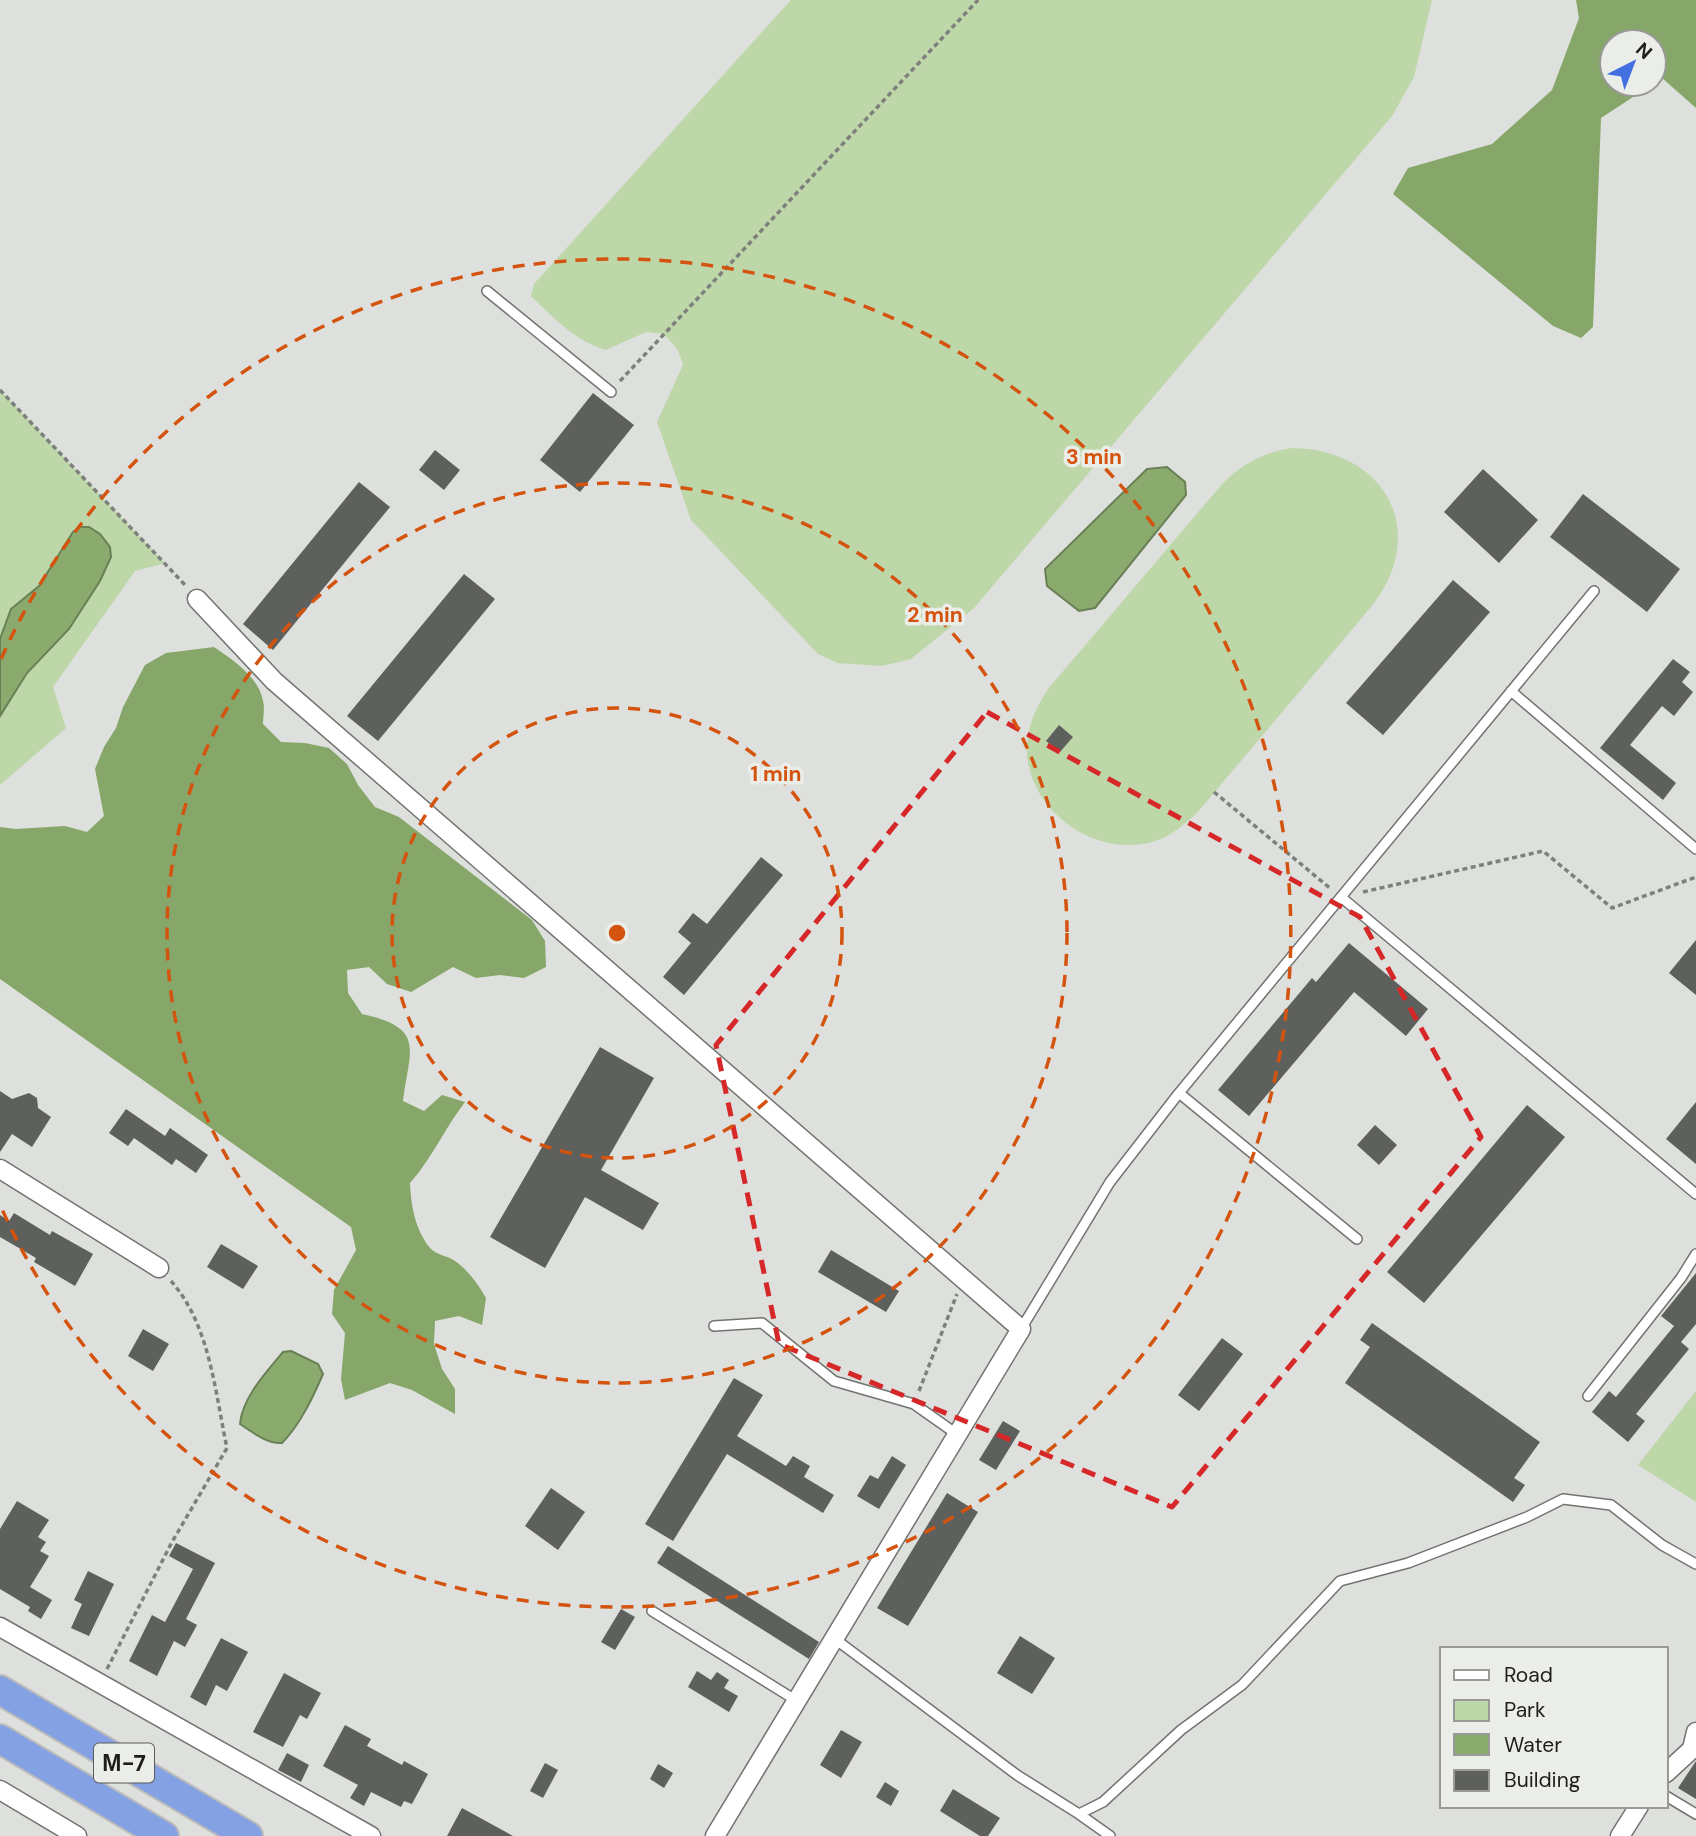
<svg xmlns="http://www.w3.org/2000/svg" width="1696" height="1836" viewBox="0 0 1696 1836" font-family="'DM Sans',sans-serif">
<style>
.green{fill:#bed7a8}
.forest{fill:#86a769}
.water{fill:#8aab6d;stroke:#698055;stroke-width:2}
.building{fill:#5e605d}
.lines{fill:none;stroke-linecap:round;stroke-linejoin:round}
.service-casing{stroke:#727470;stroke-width:12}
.minor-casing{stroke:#727470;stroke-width:21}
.trunk-casing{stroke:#bbb;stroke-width:32}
.path{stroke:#7e807d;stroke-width:3.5;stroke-dasharray:5 3.5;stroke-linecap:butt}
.service{stroke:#fff;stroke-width:9}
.minor{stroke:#fff;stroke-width:18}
.trunk{stroke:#84a2e3;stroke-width:28}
.marked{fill:none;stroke:#d62828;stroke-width:5;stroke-dasharray:14 9;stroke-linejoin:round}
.ring{fill:none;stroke:#d4530e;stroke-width:3.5;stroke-dasharray:12 9}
.labels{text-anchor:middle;stroke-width:7;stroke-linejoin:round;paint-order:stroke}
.shield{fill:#ebede9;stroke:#5b5b5a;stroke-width:2}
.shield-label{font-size:23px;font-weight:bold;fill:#1d1d1c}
.centre{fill:#d4530e;stroke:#ebede9;stroke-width:3.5}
.ring-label{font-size:21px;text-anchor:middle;font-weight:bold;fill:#d4530e;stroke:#ebede9;stroke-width:7;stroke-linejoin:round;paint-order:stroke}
</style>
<rect width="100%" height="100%" fill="#dde0dc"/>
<!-- green -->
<path class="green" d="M791,0H1432L1414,77L1392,116L974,608L911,659L882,666L837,663L818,654L691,520L657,422L683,365L678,350L664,334L646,332L606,350C575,341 554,318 531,296L534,284Z
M0,390L165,563L135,571L53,687L66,728L0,785V716L27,673L69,629L100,581V534L88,527H80L73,532L39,586L11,609L0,639Z
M1292,448C1385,449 1431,532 1371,607L1196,814C1185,823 1175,833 1161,839C1100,864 1023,810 1027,743C1029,722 1037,706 1048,689L1223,483C1243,463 1263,453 1292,448Z
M1696,1391V1502L1638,1465Z"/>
<!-- forest -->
<path class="forest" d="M1576,0H1696V108L1662,78L1654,83V42H1612V84H1653L1601,118L1593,327L1581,338L1553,326L1393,194L1408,168L1492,144L1552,90L1579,18Z
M214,647C233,660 259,677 263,701C265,708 263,717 263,724L281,742L305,743L329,748L347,764L358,785L375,807L399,817L532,920L545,941L546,967L524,978L500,975L476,978L453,967L411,992L387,984L369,967L347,970L348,993L362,1014C427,1028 409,1050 403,1101L424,1111L442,1095L465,1102C445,1128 432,1158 410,1183C411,1206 415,1230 431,1249C437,1255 448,1256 455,1261C469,1271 478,1284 486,1298L482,1325L459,1316L435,1321L434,1344L442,1369L455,1389V1414L412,1390L390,1383L345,1400L341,1379L345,1333L332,1314L334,1290L356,1250L351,1227L0,979V827L16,829L65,826L87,832L104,816L95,769L104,747L116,728L123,707L145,665L166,653Z"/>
<!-- water -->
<path class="water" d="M1167,467L1185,482L1186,495L1095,608L1079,611L1047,586L1045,569L1147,469Z
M80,527H89L100,534L110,547L111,557L100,581L69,629L27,673L0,716V639L11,609L39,586L73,532Z
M291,1351L318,1364L323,1374C313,1397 300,1425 282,1443C267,1444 252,1432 240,1424C242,1398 267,1371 283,1352Z"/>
<!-- building -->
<path class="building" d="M593,393L634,425L580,492L540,460Z
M435,450L460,470L444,490L419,470Z
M1483,469L1538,520L1499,563L1444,512Z
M359,482L390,507L273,650L243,624Z
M1583,494L1680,569L1647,612L1550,537Z
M464,574L495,599L378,741L347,716Z
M1453,580L1490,612L1383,735L1346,703Z
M1673,659L1690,672L1682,682L1693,692L1674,716L1662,706L1630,745L1676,783L1663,800L1600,748Z
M1059,725L1073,737L1060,752L1046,741Z
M761,857L783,875L684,995L663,977L691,943L678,932L693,913L707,924Z
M1696,940V995L1669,973Z
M1349,943L1428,1009L1406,1036L1354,992L1249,1116L1218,1090L1312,978L1316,982Z
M600,1047L654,1078L601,1170L659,1203L643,1230L585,1197L545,1268L490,1237Z
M0,1091L12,1099L29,1093L37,1098L38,1108L51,1117L32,1147L12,1134L0,1152Z
M1696,1102V1164L1666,1139Z
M1527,1105L1565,1137L1424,1303L1387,1272Z
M126,1109L165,1136L170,1128L208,1155L196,1173L176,1159L172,1165L134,1138L128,1146L109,1133Z
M1375,1125L1397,1145L1379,1165L1357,1145Z
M14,1213L50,1235L52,1231L93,1254L75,1286L34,1262L36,1258L0,1237V1215L9,1221Z
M221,1244L258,1266L243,1289L207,1267Z
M831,1250L899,1291L886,1312L818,1272Z
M1696,1273V1324L1681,1342L1689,1349L1636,1414L1645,1421L1628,1442L1592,1412L1609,1391L1616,1397L1674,1326L1661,1316Z
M1372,1323L1540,1442L1514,1478L1525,1485L1513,1502L1345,1383L1370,1347L1360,1340Z
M143,1329L169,1344L153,1371L128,1356Z
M1222,1338L1243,1354L1199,1411L1178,1395Z
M734,1378L763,1395L737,1436L786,1466L793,1456L810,1466L804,1477L834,1495L823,1513L727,1454L673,1541L645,1524Z
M1003,1421L1020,1431L996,1470L979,1460Z
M892,1456L906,1465L879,1509L857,1496L870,1475L878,1479Z
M551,1488L585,1512L558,1550L525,1526Z
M947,1493L978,1512L908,1626L877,1608Z
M17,1501L49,1520L38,1537L46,1542L40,1551L49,1556L30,1587L52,1600L41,1619L28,1611L30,1607L0,1589V1529Z
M176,1543L215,1563L186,1619L197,1625L185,1647L174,1641L157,1676L129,1661L152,1615L165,1622L193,1569L169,1556Z
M668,1546L819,1642L809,1659L657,1563Z
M88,1571L114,1584L89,1636L71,1628L82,1604L74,1600Z
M621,1609L635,1617L615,1650L601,1642Z
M1020,1636L1055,1658L1032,1694L997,1673Z
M221,1638L248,1652L227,1691L216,1685L206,1706L190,1697Z
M697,1671L711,1680L717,1672L729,1680L724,1688L738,1696L729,1712L688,1687Z
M284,1673L321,1693L307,1719L300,1715L283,1747L253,1732Z
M345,1725L371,1739L367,1746L402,1765L404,1761L428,1774L412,1804L404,1801L401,1807L371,1792L364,1806L350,1798L358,1785L323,1766Z
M841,1730L862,1742L841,1778L820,1765Z
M287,1753L309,1765L301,1782L278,1770Z
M1696,1761V1799L1678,1788Z
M545,1763L558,1770L543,1798L530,1791Z
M658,1764L673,1773L664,1788L650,1779Z
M885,1782L899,1791L891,1806L876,1797Z
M953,1789L1000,1818L988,1836H980L940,1811Z
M462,1808L513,1836H447Z"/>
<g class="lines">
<!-- service casing -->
<g class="service-casing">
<path id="service" d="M487,291L611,392
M1511,691L1696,849
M1341,897L1696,1194
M1179,1093L1357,1239
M714,1326L762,1323L834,1381L914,1404L958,1435
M1021,1329L1110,1182L1179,1093L1594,591
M1588,1396L1681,1278L1696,1254
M652,1611L797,1701
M835,1639L1017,1775L1079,1814L1110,1836
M1666,1796L1696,1814
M1079,1814L1103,1802L1181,1730L1242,1685L1340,1581L1408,1563L1527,1517L1563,1499L1611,1505L1662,1545L1696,1564"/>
</g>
<!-- minor casing -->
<g class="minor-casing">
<path id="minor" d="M197,599L274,681L1021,1329L715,1836
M0,1169L159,1268
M0,1627L371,1836
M1666,1773L1692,1749L1696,1732
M0,1790L77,1836
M1620,1836L1639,1806"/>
</g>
<!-- trunk casing -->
<g class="trunk-casing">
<path id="trunk" d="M0,1690L248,1836
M0,1739L164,1836"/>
</g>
<!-- path -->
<path class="path" d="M620,381L978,0
M0,390L187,587
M1214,792L1331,889
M1363,892L1543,851L1612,908L1696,877
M919,1391L957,1294
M107,1669L172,1542L227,1448C215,1392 210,1325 171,1281"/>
<!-- service -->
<use href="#service" class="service"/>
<!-- minor -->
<use href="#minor" class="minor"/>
<!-- trunk -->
<use href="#trunk" class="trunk"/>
</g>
<!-- marked area -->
<path class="marked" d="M987,712L1360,917L1481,1137L1172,1507L779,1344L716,1045Z"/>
<!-- distance rings -->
<g class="ring">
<circle cx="617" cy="933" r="225"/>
<circle cx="617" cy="933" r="450"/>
<path d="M1 659A674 674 0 1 1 1 1207"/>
</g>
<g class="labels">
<!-- shield labels -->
<rect class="shield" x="94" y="1743.5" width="60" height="39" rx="5"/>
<g class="shield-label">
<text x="124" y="1771">М-7</text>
</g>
</g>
<circle cx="617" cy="933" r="10" class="centre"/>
<g class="ring-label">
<text x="1094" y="464">3 min</text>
<text x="935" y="622">2 min</text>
<text x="776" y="781">1 min</text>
</g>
<!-- legend -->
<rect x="1440" y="1647" width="228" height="161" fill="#ebede9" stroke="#999a97" stroke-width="2"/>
<rect x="1454" y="1670" width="35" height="10" fill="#ffffff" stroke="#999a97" stroke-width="2"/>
<text x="1504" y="1682" font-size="21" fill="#1d1d1c">Road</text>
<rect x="1454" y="1700" width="35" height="21" fill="#bed7a8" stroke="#999a97" stroke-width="2"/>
<text x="1504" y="1717" font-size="21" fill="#1d1d1c">Park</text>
<rect x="1454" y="1734" width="35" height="21" fill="#8aab6d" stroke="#999a97" stroke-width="2"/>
<text x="1504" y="1752" font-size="21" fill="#1d1d1c">Water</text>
<rect x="1454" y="1770" width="35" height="21" fill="#5e605d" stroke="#999a97" stroke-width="2"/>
<text x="1504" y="1787" font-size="21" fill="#1d1d1c">Building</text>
<!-- north arrow -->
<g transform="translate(1633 63) rotate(42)"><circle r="33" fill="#ebede9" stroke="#999a97" stroke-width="2"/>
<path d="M0-5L12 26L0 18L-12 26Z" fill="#436fe1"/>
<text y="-10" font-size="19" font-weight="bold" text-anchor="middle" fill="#1d1d1c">N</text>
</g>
</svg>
